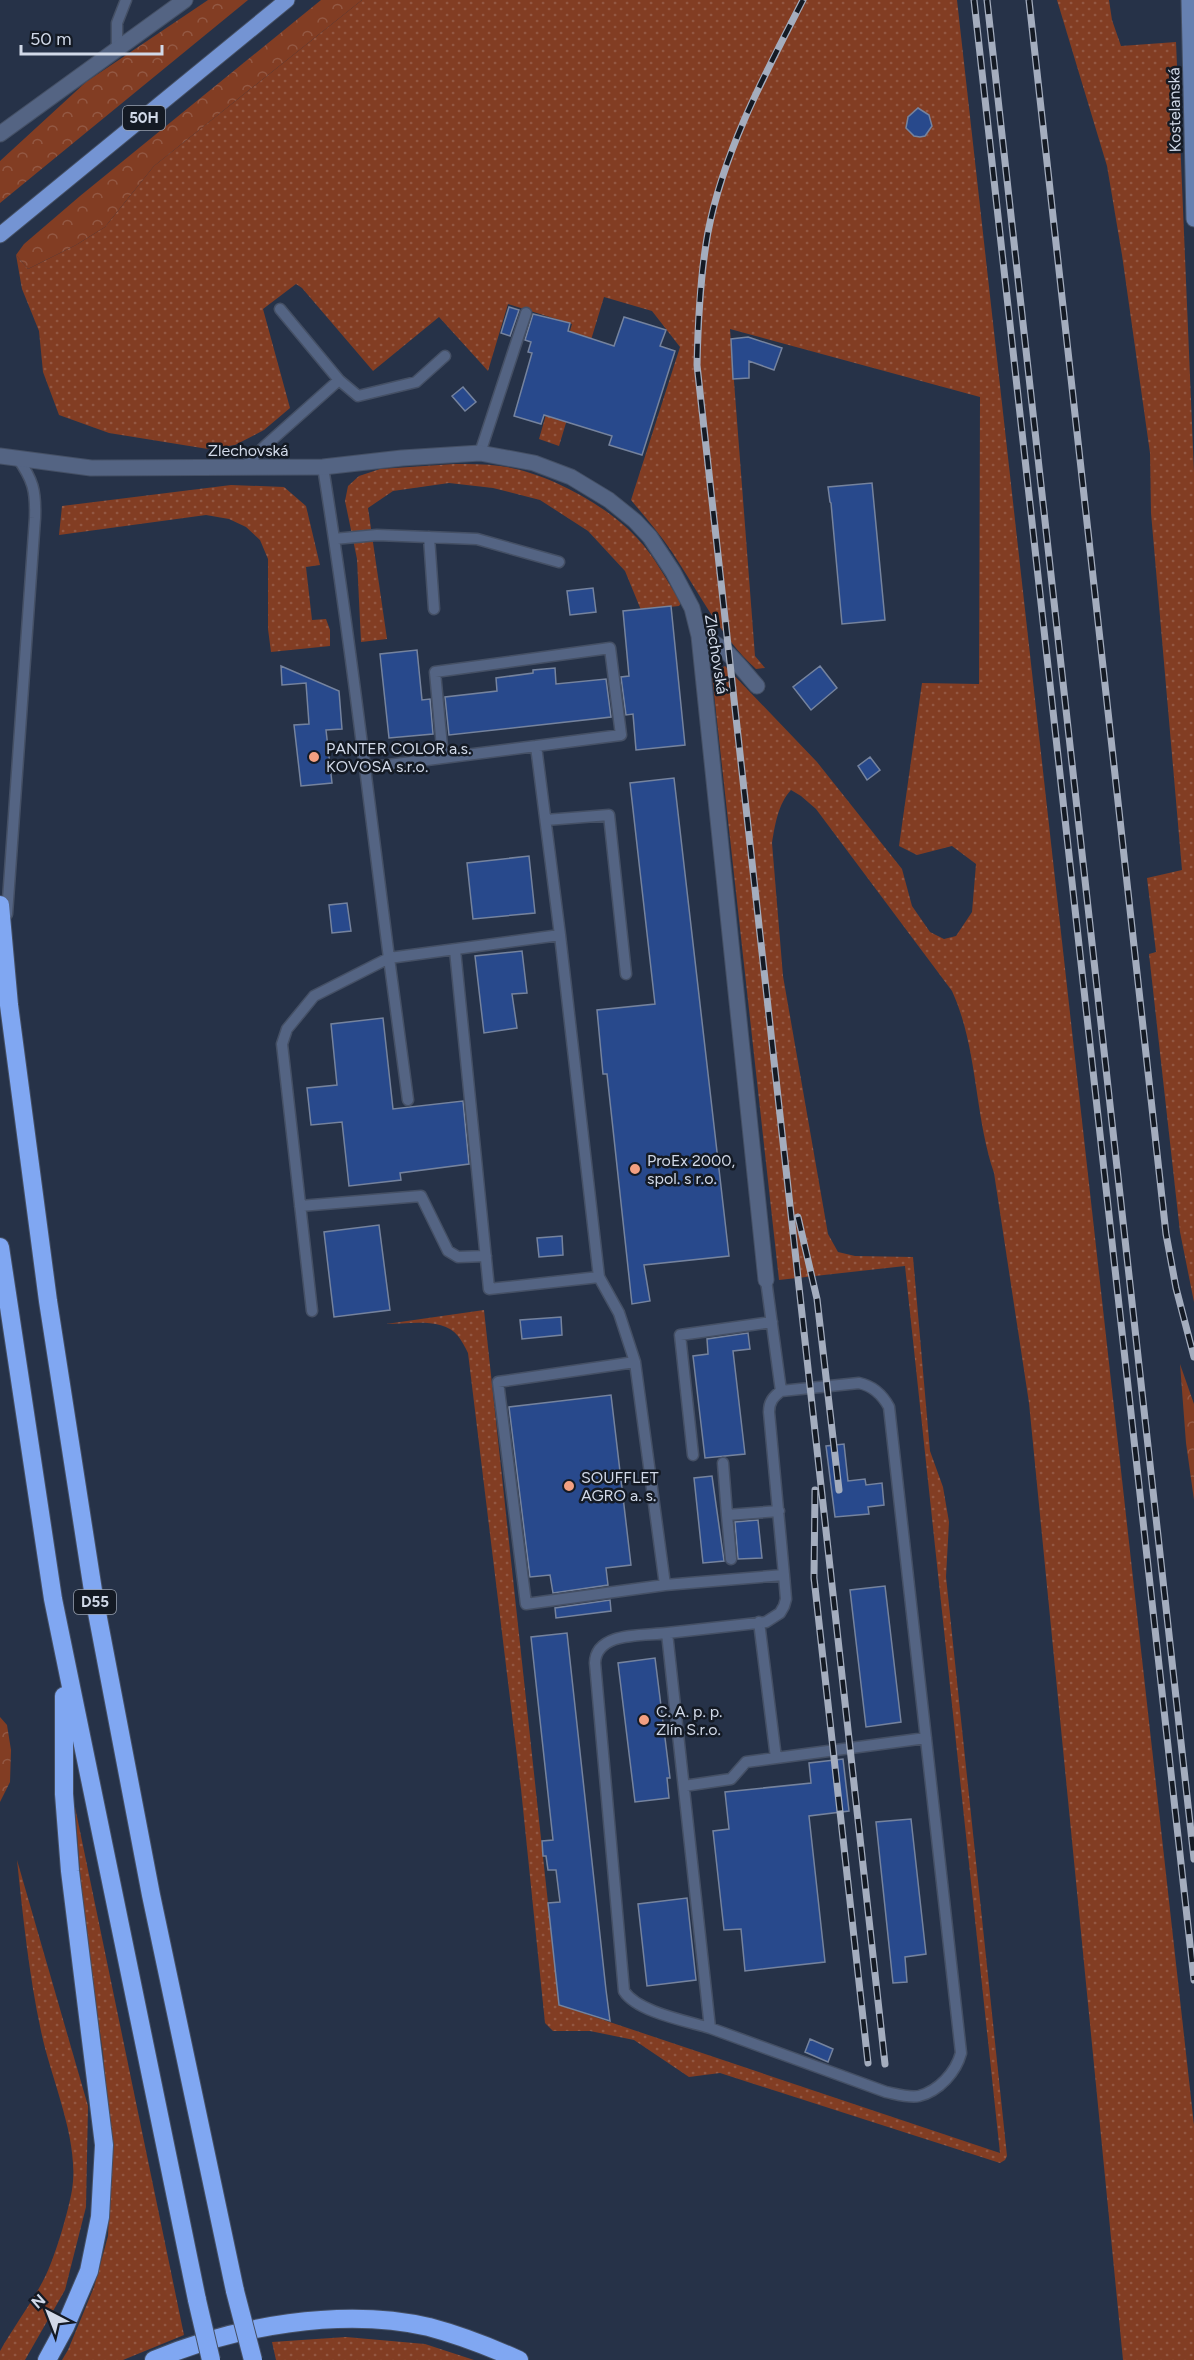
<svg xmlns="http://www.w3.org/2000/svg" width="1194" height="2360" viewBox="0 0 1194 2360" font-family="Figtree,sans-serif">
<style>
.grass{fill:url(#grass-dots)}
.forest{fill:url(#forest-crowns)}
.building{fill:#28498c;stroke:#75839e;stroke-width:1.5}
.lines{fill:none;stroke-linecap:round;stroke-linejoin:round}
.lane-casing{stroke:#455065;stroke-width:13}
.street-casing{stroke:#455065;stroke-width:17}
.secondary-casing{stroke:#455065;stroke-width:17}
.primary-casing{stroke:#455065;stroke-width:17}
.highway-casing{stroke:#455065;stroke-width:20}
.lane{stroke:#546483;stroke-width:10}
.street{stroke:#546483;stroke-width:15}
.secondary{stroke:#6680b0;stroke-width:15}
.primary{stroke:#7494d3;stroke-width:15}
.highway{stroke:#80a7f2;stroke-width:18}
.rail-casing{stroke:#a4adbe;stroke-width:7}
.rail{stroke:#141a24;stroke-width:4.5;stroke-dasharray:14;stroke-linecap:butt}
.highway-bridge-casing{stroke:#455065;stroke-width:20;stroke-linecap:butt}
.highway-bridge{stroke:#80a7f2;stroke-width:18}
.poi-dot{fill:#f3a082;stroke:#141a24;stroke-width:2}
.labels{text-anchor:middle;stroke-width:5;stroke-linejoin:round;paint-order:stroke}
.shield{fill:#141a24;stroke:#98a0ad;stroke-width:1.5}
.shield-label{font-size:15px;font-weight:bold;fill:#d1d9e8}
.street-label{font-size:16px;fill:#d1d9e8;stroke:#141a24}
.poi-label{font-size:16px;fill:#d1d9e8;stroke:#141a24;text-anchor:start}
</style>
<defs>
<pattern id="grass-dots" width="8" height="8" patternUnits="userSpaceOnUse" patternTransform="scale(1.5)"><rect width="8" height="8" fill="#823d23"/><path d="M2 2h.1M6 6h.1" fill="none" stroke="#935843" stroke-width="1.8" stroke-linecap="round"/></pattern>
<pattern id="forest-crowns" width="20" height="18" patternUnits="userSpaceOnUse" patternTransform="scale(1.5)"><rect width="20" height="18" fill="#823d23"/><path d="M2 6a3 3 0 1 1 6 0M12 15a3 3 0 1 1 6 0" fill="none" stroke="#935843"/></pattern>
</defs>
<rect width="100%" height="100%" fill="#263248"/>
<!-- grass -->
<path class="grass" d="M362,0H957L1194,2125V2360H1123L1029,1403L994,1173C974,1114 978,1048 952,991L816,809L801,796L791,790C778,804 775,825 772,843L783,976L828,1234L838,1252L855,1256L913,1257L930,1451L943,1487L949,1522L946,1577L1007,2156L1005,2160L1000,2163L720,2073L689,2077L634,2040L590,2031H553L545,2023L521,1789L468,1353C465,1347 462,1341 458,1336C443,1317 408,1324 386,1324L484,1310L559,2005L1000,2153L905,1266L779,1280L712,676L715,671L725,666L817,762L902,869L912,906L930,932L944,939L956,936L972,912L976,864L952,846L917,855L899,846L922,683L979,684L980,397L730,329L755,656L765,668L756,669C721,637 698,591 672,552C660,534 645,517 631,500L680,347L652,311L604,297L559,446L539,439L572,324L508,304L488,371L439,317L373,371L302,288L296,284L263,309L290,408L264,430L235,445L208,449L109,433L59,415L43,372L39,331L22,289L16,255L28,269L76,245L105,227L154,166Z
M1057,0H1109L1112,20L1121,46L1176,42L1194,472V1302L1180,1232L1149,954L1156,952L1147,878L1182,870L1151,513L1150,453L1122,255L1107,166Z
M454,464C469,464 485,464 500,466C544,471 607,505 637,538C655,557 667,581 681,603L679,606L641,610L625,571L588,531L540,500L493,488L449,483L393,491L368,508L387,639L361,642L357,559L345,501L348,486L359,476L380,469Z
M231,485L284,487L306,506L320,565L306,567L312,620L326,619L330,630V646L271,652L268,629V559L260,540L246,527L229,519L206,515L59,535L62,506Z
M75,1807L184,2335L123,2360H62L68,2350L94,2287L108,2236L111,2155L103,2053L84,1924Z
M17,1860L88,2106L86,2207L65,2290L25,2360H0V2351C14,2326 32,2303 45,2277C55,2257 68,2213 72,2190C80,2140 51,2080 41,2031C29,1975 23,1917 17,1860Z
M346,2337L425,2344L474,2360H276L272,2342Z"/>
<!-- forest -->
<path class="forest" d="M208,0H248L0,203V161L86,82Z
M321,0H362L154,166L105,227L76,245L28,269L16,255L24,244L80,196Z
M1180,1364L1194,1404V1500L1186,1443Z
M0,1717L7,1725L11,1750L10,1782L0,1802Z"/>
<!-- building -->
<path class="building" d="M918,108L929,115L932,126L925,136L920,137L914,136L906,128L908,117Z
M509,307L519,310L510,336L501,333Z
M533,314L570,323L568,331L614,346L624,317L666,330L660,346L675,351L642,455L609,445L612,436L544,415L541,424L514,416L532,353L528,352L531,342L525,340Z
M748,337L782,348L774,370L749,361V378L733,379L731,339Z
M463,387L476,402L465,411L452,396Z
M872,483L885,620L842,624L831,503L830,502L828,487Z
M593,588L596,612L570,615L567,591Z
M671,606L685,745L636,750L633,714L626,715L621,677L629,676L623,611Z
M417,650L422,700L430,699L433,734L389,738L380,654Z
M281,666L339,691L342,729L326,730L332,783L301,786L294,725L309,724L306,683L282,685Z
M820,666L837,688L811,710L793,687Z
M555,668L556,684L606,679L611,717L449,735L445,697L497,691L496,678L533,673V670Z
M870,757L880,770L867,780L858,766Z
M674,778L729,1256L644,1265L650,1301L632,1304L607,1074H603L597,1010L655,1004L630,783Z
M529,856L535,913L473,919L467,863Z
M347,903L351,931L332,933L329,905Z
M522,951L527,993L512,994L517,1028L484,1033L475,956Z
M383,1018L393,1109L463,1101L469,1164L400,1173L401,1180L349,1186L342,1122L311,1125L307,1088L337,1085L331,1024Z
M379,1225L390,1310L334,1317L324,1232Z
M562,1236L563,1255L539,1257L537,1238Z
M561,1317L562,1335L522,1339L520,1320Z
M748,1333L750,1349L733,1351L745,1454L705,1458L693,1356L708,1354L707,1339Z
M611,1395L631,1565L606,1568L608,1585L553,1593L550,1575L530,1577L509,1407Z
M844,1444L848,1481L865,1479L866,1485L882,1483L884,1505L868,1507L869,1514L835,1517L826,1446Z
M712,1476L724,1561L703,1563L694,1478Z
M758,1520L762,1558L738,1559L735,1522Z
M885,1586L901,1722L866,1727L850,1590Z
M610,1600L611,1611L556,1618L555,1608Z
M567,1633L606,1990L610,2021L559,2005L548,1903L560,1902L556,1870H548L546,1856H543L542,1841L553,1840L531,1637Z
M655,1658L670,1778H667L669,1798L635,1802L618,1663Z
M843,1759L849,1811L809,1816L825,1962L745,1971L741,1929L724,1930L713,1831L729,1829L725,1792L811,1783L809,1763Z
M911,1819L926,1954L905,1957L907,1982L893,1983L876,1822Z
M687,1898L696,1980L647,1986L638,1904Z
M810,2039L833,2049L828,2062L805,2052Z"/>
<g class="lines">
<!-- lane casing -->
<g class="lane-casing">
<path id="lane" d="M117,50V23L126,0
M339,380L358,396L416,382L445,356
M480,453L526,313
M323,467C349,630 368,794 389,958L560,935L536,746L365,768
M243,468L266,445L339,380L280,309
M429,537L434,609
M334,539L377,535L477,539L559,562
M443,758L435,672L610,648L621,735L536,746
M546,820L609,815L626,974
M7,914L35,518C36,490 33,480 17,457
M455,950L489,1289L599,1277L560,935
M300,1206L421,1196L448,1251L458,1257L486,1256
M599,1277L619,1313L635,1362L665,1585L784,1575L769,1412C769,1402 773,1397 781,1391L859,1383C873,1386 882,1394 889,1407L961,2053C956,2072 939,2091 919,2096C909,2098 896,2094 886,2092L710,2028L667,1633C644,1636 596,1631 595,1663L624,1991C637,2012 687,2021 710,2028
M766,1280L781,1391
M312,1311L282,1044L287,1029L314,996L389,958L408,1100
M635,1362L498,1382L526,1604L665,1585
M693,1455L680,1335L772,1322
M723,1463L727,1515L779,1511
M727,1515L731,1559
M759,1622L776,1758L926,1738
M667,1633L766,1622L780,1613L784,1606L786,1599L784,1575
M684,1786L731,1779L746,1762L776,1758"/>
</g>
<!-- street casing -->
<g class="street-casing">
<path id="street" d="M0,134L185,0
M0,456L91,468L323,467L402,458L480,453L534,463L571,477L609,500L635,521L650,537L673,572L692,608L699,636L766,1280
M699,636C725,644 739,666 757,686"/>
</g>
<!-- secondary casing -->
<g class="secondary-casing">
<path id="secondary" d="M1189,0L1194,219"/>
</g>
<!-- primary casing -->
<g class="primary-casing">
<path id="primary" d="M0,235L287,0"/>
</g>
<!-- highway casing -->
<g class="highway-casing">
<path id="highway" d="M0,905L9,1005L48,1301L94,1597L151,1895L235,2291
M0,1247L53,1599L197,2300
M47,2360L65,2327L89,2271L100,2217L104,2145L70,1871L64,1794V1696
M154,2360C235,2326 342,2307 429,2327C459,2335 490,2347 519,2360"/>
</g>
<!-- lane -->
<use href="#lane" class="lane"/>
<!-- street -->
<use href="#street" class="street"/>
<!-- secondary -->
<use href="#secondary" class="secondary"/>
<!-- primary -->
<use href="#primary" class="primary"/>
<!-- highway -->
<use href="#highway" class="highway"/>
<!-- rail casing -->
<g class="rail-casing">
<path id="rail" d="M803,0C765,74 724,150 708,232C700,276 698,320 697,365L885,2064
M974,0L1194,1980
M987,0L1194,1859
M1029,0L1166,1234L1176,1288L1194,1357
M798,1217L817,1299L839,1490
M815,1490L814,1578L868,2063"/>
</g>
<!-- rail -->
<use href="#rail" class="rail"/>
<!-- highway-bridge casing -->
<g class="highway-bridge-casing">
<path id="highway-bridge" d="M235,2291L253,2360
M197,2300L211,2360"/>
</g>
<!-- highway-bridge -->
<use href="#highway-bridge" class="highway-bridge"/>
</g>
<!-- markers -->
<g class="poi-dot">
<circle cx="314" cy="757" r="6"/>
<circle cx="635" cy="1169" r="6"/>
<circle cx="569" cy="1486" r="6"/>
<circle cx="644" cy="1720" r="6"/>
</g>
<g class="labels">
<!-- shield labels -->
<g class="shield">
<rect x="123" y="106" width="42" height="24" rx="4.5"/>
<rect x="74" y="1590" width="42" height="24" rx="4.5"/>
</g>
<g class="shield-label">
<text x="144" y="123">50H</text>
<text x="95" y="1607">D55</text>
</g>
<!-- street labels -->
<g class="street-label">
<text transform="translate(1174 110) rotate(-91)" y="6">Kostelanská</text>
<text x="248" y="456">Zlechovská</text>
<text transform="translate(717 654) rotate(81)" y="6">Zlechovská</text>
</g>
<!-- poi labels -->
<g class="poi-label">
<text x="326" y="754">PANTER COLOR a.s.<tspan x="326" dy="18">KOVOSA s.r.o.</tspan></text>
<text x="647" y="1166">ProEx 2000,<tspan x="647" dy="18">spol. s r.o.</tspan></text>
<text x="581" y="1483">SOUFFLET<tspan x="581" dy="18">AGRO a. s.</tspan></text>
<text x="656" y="1717">C. A. p. p.<tspan x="656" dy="18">Zlín S.r.o.</tspan></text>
</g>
</g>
<!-- north arrow -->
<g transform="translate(48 2312) rotate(318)" stroke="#141a24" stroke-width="4.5" paint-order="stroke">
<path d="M0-4.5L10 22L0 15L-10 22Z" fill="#d1d9e8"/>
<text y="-9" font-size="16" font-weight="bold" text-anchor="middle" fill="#d1d9e8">N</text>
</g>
<!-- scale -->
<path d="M21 45v9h141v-9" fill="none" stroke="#d1d9e8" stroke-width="3"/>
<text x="30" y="45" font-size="18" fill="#d1d9e8" stroke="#141a24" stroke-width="4.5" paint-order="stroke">50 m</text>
</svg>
